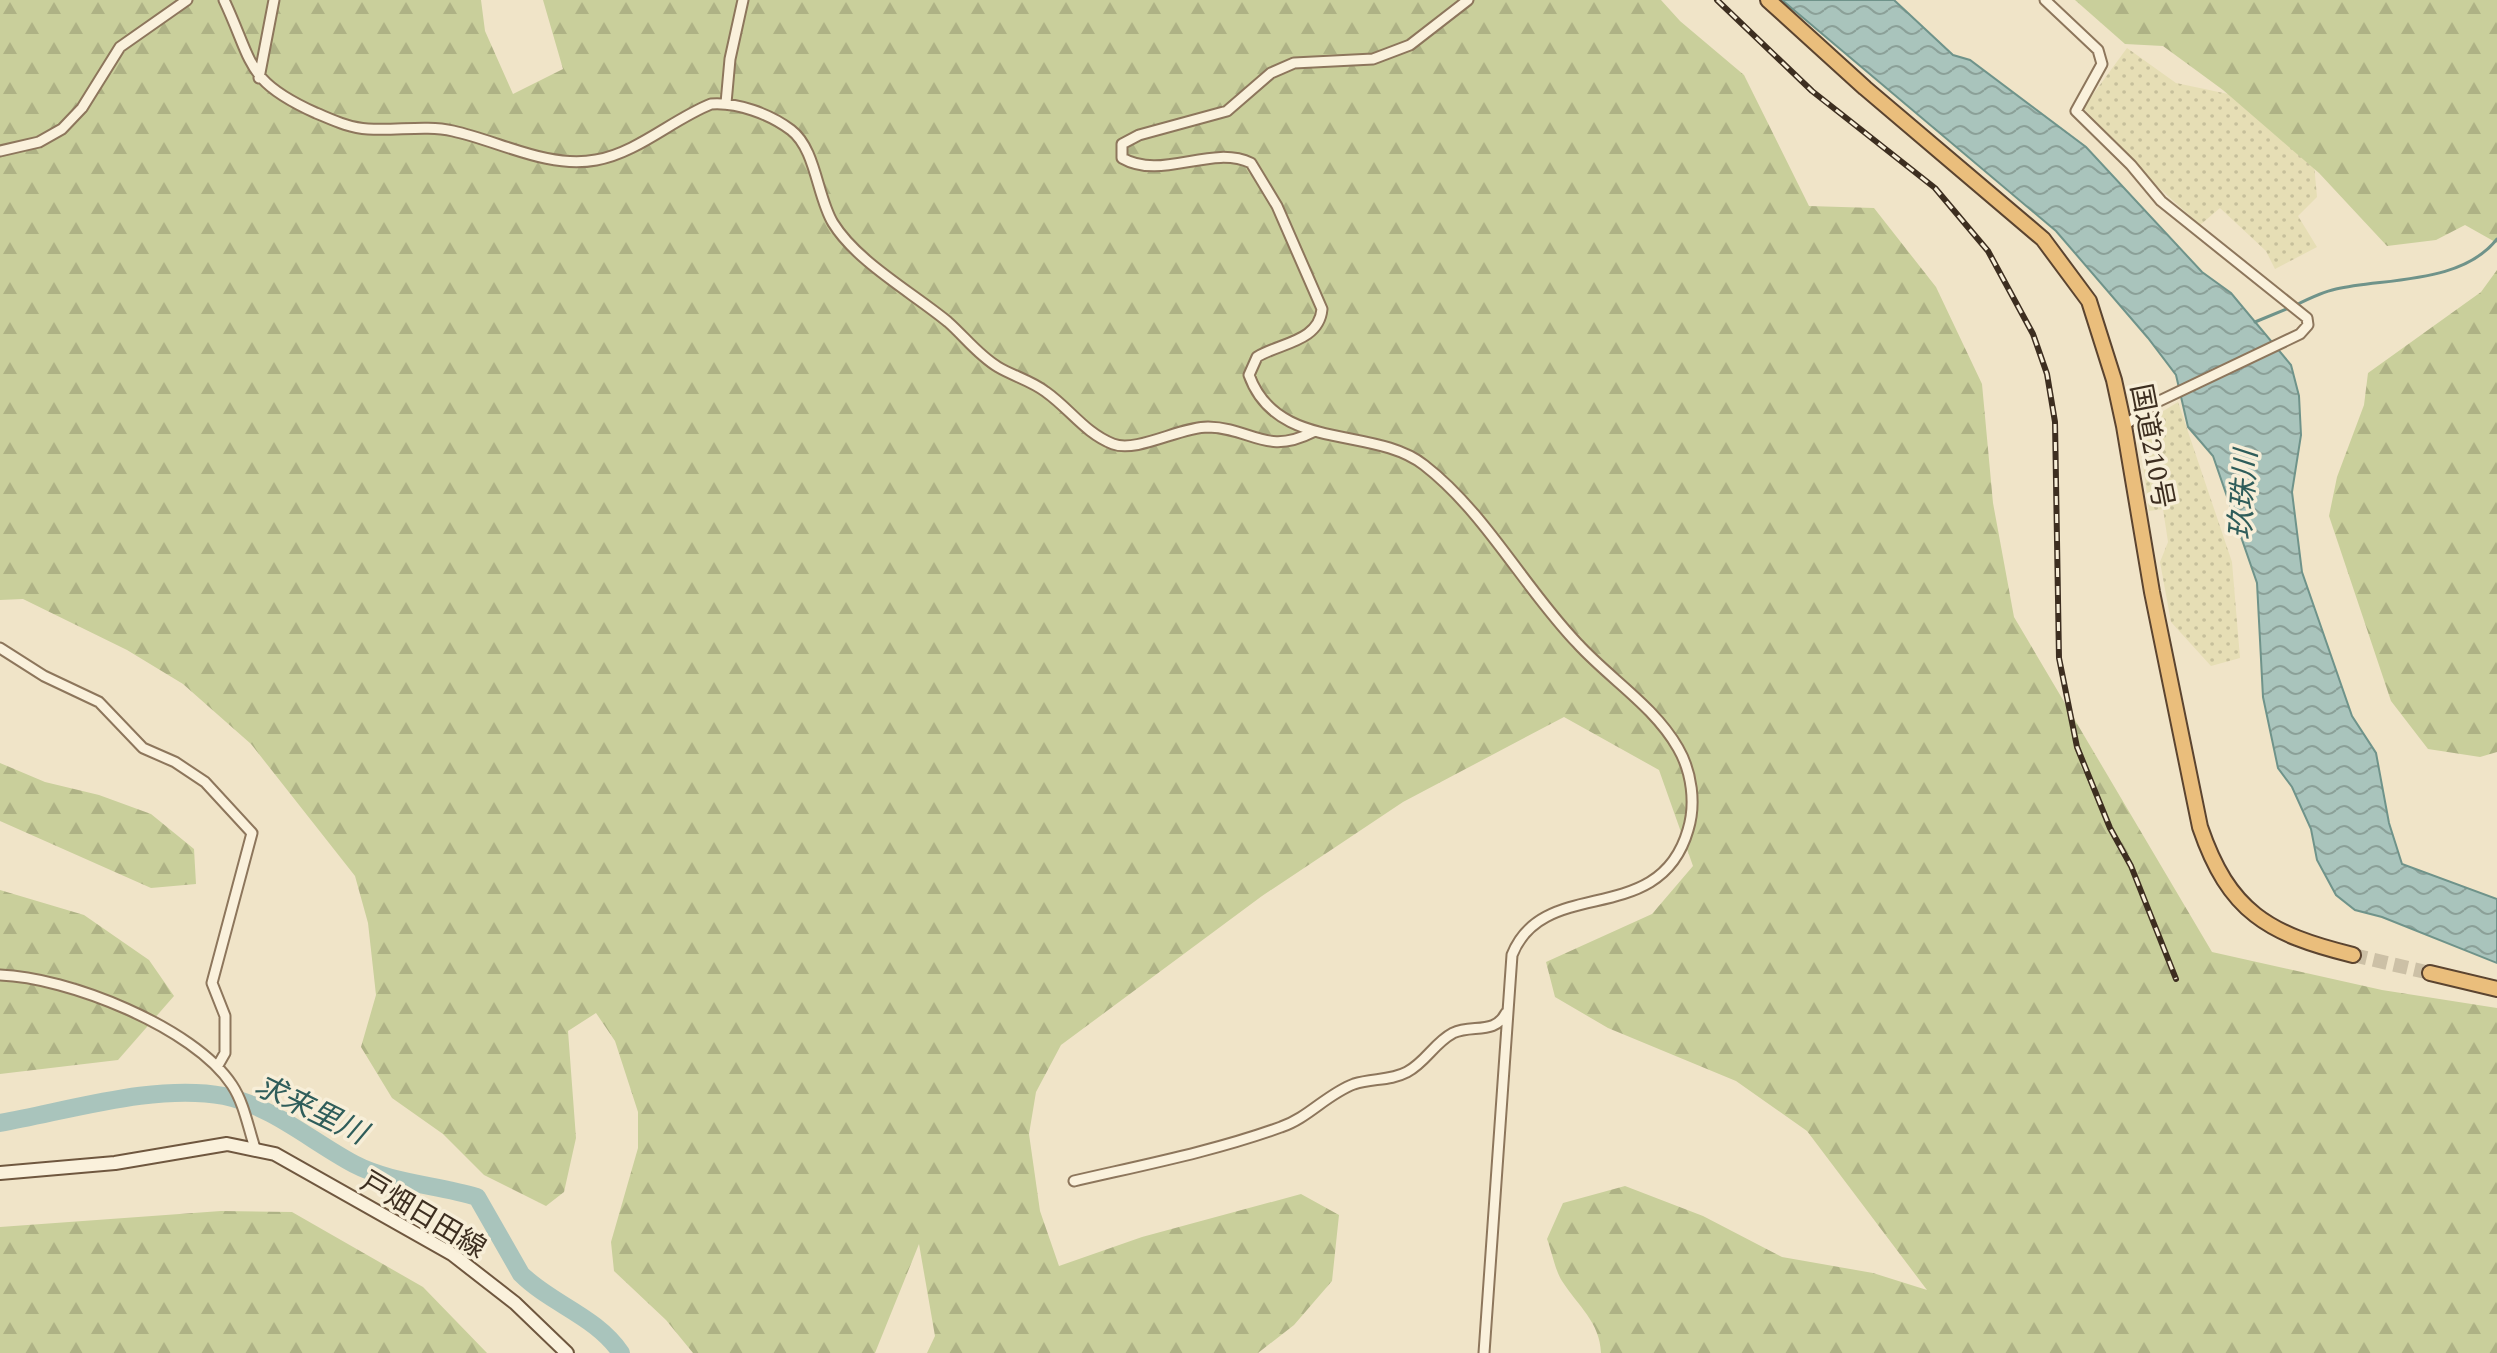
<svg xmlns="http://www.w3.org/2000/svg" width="2497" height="1353" viewBox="0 0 2497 1353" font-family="Spectral,'Noto Sans JP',serif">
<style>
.farmland{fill:url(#farmland-dots)}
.forest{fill:url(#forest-firs)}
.water{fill:url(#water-waves);stroke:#6f938a;stroke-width:2}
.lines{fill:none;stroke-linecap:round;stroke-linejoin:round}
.stream{stroke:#6f938a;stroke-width:3}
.river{stroke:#a9c4bc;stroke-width:18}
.trunk-tunnel{stroke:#ccc0a6;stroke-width:14;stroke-dasharray:14 7;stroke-linecap:butt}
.minor-casing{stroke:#8d765c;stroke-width:13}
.secondary-casing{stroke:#6f573f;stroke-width:16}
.trunk-casing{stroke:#5b4430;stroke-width:18}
.minor{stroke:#faf1dc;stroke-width:9}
.secondary{stroke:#faf1dc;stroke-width:12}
.trunk{stroke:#eabe7c;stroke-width:14}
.rail-casing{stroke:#3d2e20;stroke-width:6}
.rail{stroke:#f7eed8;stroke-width:3;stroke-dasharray:9;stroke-linecap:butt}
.labels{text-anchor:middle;stroke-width:7;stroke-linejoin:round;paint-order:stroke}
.street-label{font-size:28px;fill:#3d2e20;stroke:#f7eed8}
.water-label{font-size:30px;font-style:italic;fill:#2f5d5a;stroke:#f7eed8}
</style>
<defs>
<pattern id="farmland-dots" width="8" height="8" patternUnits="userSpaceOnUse" patternTransform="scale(2)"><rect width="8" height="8" fill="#e6deb5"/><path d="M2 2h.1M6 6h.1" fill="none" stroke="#c6bf9b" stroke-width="1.8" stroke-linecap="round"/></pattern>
<pattern id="forest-firs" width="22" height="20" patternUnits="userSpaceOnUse" patternTransform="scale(2)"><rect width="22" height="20" fill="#c9cf9b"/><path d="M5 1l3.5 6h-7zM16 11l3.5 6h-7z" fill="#aeb285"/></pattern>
<pattern id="water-waves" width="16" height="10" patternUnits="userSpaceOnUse" patternTransform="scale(2)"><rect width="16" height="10" fill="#a9c4bc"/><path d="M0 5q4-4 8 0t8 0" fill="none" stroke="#8ba098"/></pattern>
</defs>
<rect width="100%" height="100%" fill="#f0e4c8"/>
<!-- farmland -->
<path class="farmland" d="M2127,48L2176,83L2247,98L2314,164L2317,197L2298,216L2317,247L2275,269L2266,251L2220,208L2200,225L2157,186L2083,108Z
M2178,402L2232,562L2240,658L2211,666L2171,622L2160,562L2168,542L2163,509L2149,511L2139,430L2142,424Z"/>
<!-- forest -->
<path class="forest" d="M0,0H481L485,31L513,94L563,69L543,0H1661L1680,21L1744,75L1809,206L1874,208L1936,287L1982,384L1993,503L2014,617L2212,952L2382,990L2497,1008V1353H1601C1600,1322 1578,1306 1562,1281C1555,1270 1552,1252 1547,1239L1563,1203L1625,1186L1703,1216L1782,1257L1873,1273L1927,1290L1807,1131L1736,1081L1608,1028L1555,997L1546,962L1652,914L1693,866L1659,770L1564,717L1403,802L1262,896L1061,1045L1036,1092L1029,1134L1040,1211L1059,1266L1142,1237L1301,1194L1339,1215L1332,1281L1294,1325L1258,1353H927L935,1336L919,1244L875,1353H693L666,1320L614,1271L611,1242L638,1148V1112L615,1041L596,1013L568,1031L576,1138L564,1192L546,1206L484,1175L443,1134L392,1098L361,1047L376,995L368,923L355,876L251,744L183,684L127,650L23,599L0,600Z
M2075,0H2497V243L2465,225L2436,240L2387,246L2319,173L2223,90L2163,46L2125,44Z
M2497,270V752L2480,757L2428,749L2391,701L2329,516L2337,477L2364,405L2368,373L2481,292Z
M0,763L45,782L99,795L151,814L194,849L196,884L151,888L0,821Z
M0,890L84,915L149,960L174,996L118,1060L0,1074Z
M221,1211L292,1212L423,1287L487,1353H0V1227Z"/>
<!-- water -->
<path class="water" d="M1782,0H1894L1953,55L1970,60L2086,147L2202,272L2231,293L2291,365L2299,396L2301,435L2292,492L2302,572L2352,716L2376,753L2389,823L2402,864L2497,899V963L2382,917L2355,910L2336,895L2317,860L2311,829L2292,787L2278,768L2263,697L2257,583L2213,456L2188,427L2176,375L2148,338L2056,231Z"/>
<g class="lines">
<!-- stream -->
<path class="stream" d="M2296,305C2308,299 2322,292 2336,289C2386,278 2462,284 2497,239
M2255,322L2289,308"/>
<!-- river -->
<path class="river" d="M0,1123C68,1111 156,1083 224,1096C272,1106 311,1141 354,1164C390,1183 438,1185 477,1197L521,1274C551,1304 596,1316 621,1353"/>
<!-- trunk-tunnel -->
<path class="trunk-tunnel" d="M2353,955L2430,973"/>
<!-- minor casing -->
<g class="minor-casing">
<path id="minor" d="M224,0C254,64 245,81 316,113C333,120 349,128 368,129C396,131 426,125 453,131C499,141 548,169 596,160C637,153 673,119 711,104C737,102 770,114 791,130C816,149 817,197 833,223C857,262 913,293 948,322C965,337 978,355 998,367C1013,376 1032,381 1046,392C1070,409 1085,433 1113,444C1137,453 1180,427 1208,427C1252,428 1266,456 1313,432
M1468,0L1410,45L1373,59L1294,63L1271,73L1227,111L1139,135L1122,144V158C1162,181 1211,144 1251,163L1277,206L1322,309C1319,342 1279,343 1257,357L1249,375C1277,453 1373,425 1424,465C1486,513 1524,588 1578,644C1610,679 1654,706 1678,748C1692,772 1696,804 1688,830C1659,930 1544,874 1512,955L1484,1353
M2045,0L2098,50L2102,64L2076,111L2131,165L2161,201L2307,318L2308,325L2300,334L2153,404L2124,426
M259,78L274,0
M726,103L730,59L743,0
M0,151L39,142L62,129L82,108L120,47L187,0
M0,648L44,676L99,702L143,748L175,762L205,782L252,833L212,983L225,1016V1053L217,1067
M0,975C67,977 194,1027 232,1085C244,1103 248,1127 255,1148
M1074,1181C1143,1165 1215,1151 1281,1127C1308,1118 1327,1094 1354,1084C1372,1078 1390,1081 1407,1072C1426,1062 1434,1043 1453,1033C1472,1024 1495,1035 1506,1013"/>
</g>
<!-- secondary casing -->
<g class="secondary-casing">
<path id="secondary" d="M0,1173L115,1163L227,1144L275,1154L452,1254L515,1303L567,1353"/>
</g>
<!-- trunk casing -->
<g class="trunk-casing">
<path id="trunk" d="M1768,0L1865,88L2043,239L2089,301L2114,380L2124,426L2152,592L2200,827C2229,912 2268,934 2353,955
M2430,973L2497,989"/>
</g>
<!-- minor -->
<use href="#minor" class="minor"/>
<!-- secondary -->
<use href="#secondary" class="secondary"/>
<!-- trunk -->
<use href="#trunk" class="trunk"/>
<!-- rail casing -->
<g class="rail-casing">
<path id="rail" d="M1717,0L1812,91L1935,188L1988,251L2033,334L2047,374L2055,422L2059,658L2077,747L2110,828L2131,866L2176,979"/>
</g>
<!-- rail -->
<use href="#rail" class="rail"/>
</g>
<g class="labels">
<!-- street labels -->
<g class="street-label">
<text transform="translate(2153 446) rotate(79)" y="10">国道210号</text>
<text transform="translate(424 1214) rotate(31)" y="10">戸畑日田線</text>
</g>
<!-- water labels -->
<g class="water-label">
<text transform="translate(2243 495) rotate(-86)" y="10">玖珠川</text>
<text transform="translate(311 1109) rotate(26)" y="10">求来里川</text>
</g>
</g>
</svg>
